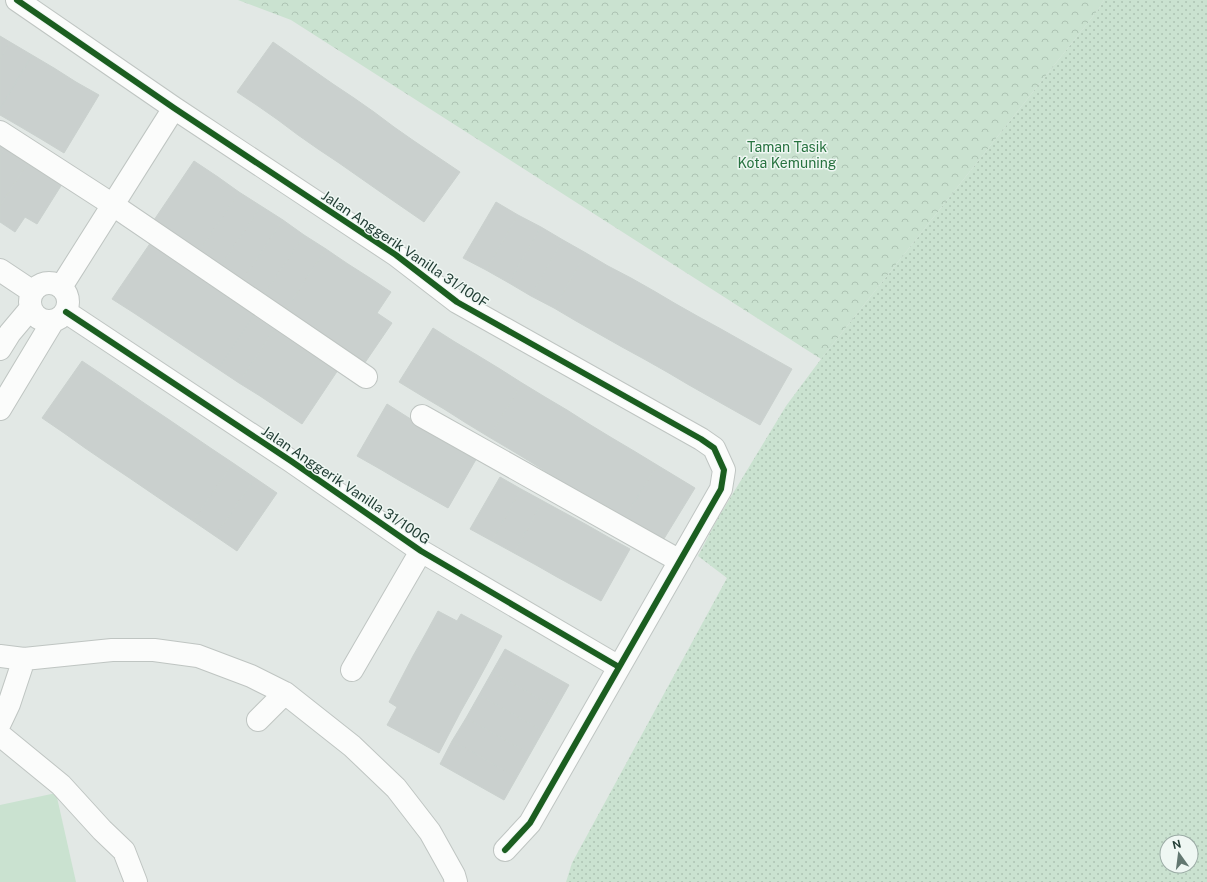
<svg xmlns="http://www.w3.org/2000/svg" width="1207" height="882" viewBox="0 0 1207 882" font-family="'Public Sans',sans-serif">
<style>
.grass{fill:url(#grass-dots);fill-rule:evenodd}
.forest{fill:url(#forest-crowns)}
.pitch{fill:#cae2d0}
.building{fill:#cad0ce;stroke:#cad1ce}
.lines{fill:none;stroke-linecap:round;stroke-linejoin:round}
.minor-casing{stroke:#bfc5c2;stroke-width:24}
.minor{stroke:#fbfcfb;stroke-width:22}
.cycleway-casing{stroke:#eff7f3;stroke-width:8}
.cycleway{stroke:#1b5e20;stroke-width:6}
.labels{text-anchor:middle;stroke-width:3;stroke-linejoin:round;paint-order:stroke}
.park-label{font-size:14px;fill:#287340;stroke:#eff7f3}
.street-label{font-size:14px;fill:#1f3b32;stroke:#eff7f3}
</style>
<defs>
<pattern id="grass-dots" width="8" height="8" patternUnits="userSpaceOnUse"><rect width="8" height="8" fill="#cae2d0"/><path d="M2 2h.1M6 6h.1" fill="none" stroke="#adc3b3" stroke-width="1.8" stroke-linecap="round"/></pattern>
<pattern id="forest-crowns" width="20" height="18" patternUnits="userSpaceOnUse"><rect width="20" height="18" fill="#cae2d0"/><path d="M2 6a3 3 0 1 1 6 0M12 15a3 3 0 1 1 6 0" fill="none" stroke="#adc3b3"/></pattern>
</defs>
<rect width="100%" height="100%" fill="#e2e8e5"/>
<!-- grass -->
<path class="grass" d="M1104,0H1207V882H566L572,863L727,578L698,556L718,518L786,406L821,359L1098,10ZM1167,842H1191V866H1167Z"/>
<!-- forest -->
<path class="forest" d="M238,0H1104L1098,10L821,359L291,20Z"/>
<!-- pitch -->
<path class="pitch" d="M56,793L76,882H0V805Z"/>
<!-- building -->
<path class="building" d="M0,36L10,42L0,59Z
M10,42L32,55L0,109V59Z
M273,42L293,56L258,106L237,92Z
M32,55L54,68L19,126L0,115V109Z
M293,56L313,70L278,120L258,106Z
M54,68L76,82L41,139L19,126Z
M313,70L333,84L298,135L278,120Z
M76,82L99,95L64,153L41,139Z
M333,84L354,98L318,149L298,135Z
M354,98L374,112L339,163L318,149Z
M374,112L394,127L359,177L339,163Z
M394,127L414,141L379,191L359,177Z
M0,141L7,145L0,156Z
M414,141L460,172L424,222L379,191Z
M7,145L30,159L0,206V156Z
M30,159L64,181L37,224L25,217L15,232L0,222V206Z
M194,161L218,177L174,242L150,226Z
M218,177L239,192L196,256L174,242Z
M239,192L261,206L218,270L196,256Z
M496,202L518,215L486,270L463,258Z
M261,206L283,220L239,285L218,270Z
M518,215L541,227L509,283L486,270Z
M283,220L304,235L261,299L239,285Z
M541,227L563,240L531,296L509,283Z
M304,235L326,249L283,314L261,299Z
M563,240L586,253L554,308L531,296Z
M151,242L172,256L134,313L112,299Z
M326,249L348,264L305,328L283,314Z
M586,253L608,266L576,321L554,308Z
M172,256L193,270L155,327L134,313Z
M348,264L370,278L326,342L305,328Z
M608,266L631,278L599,334L576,321Z
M193,270L214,284L176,341L155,327Z
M370,278L391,292L377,313L392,323L362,367L326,342Z
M631,278L654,291L622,347L599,334Z
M214,284L235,298L197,355L176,341Z
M654,291L676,304L644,359L622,347Z
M235,298L256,312L218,369L197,355Z
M676,304L699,317L667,372L644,359Z
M256,312L277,325L239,383L218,369Z
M699,317L721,329L689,385L667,372Z
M277,325L299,339L260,396L239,383Z
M433,328L455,342L422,396L399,382Z
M721,329L744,342L712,398L689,385Z
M299,339L320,353L281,410L260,396Z
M455,342L477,355L444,409L422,396Z
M744,342L792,369L760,425L712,398Z
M320,353L340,367L302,424L281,410Z
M477,355L500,369L466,423L444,409Z
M82,361L103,375L64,433L42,418Z
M500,369L522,383L489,437L466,423Z
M103,375L125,390L85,448L64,433Z
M522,383L545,397L511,450L489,437Z
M125,390L147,405L107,463L85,448Z
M545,397L567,410L534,464L511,450Z
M387,404L409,418L380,469L357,456Z
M147,405L168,419L128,477L107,463Z
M567,410L589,424L556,478L534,464Z
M409,418L432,430L402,482L380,469Z
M168,419L190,434L150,492L128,477Z
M589,424L612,438L579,492L556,478Z
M432,430L455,443L425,495L402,482Z
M190,434L212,449L172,507L150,492Z
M612,438L634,451L601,505L579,492Z
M455,443L478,456L448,508L425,495Z
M212,449L233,463L193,521L172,507Z
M634,451L657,465L624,519L601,505Z
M233,463L255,478L215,536L193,521Z
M657,465L695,488L662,542L624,519Z
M500,477L521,489L492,541L470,529Z
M255,478L277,493L237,551L215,536Z
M521,489L543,501L514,553L492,541Z
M543,501L565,513L536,565L514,553Z
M565,513L587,525L557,577L536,565Z
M587,525L608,537L579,589L557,577Z
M608,537L630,549L601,601L579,589Z
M438,611L457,621L461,614L502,636L486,666L426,633Z
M426,633L486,666L474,688L413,656Z
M505,649L569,685L556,708L492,672Z
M413,656L474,688L461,711L401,679Z
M492,672L556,708L543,731L479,695Z
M401,679L461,711L439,753L387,725L397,707L389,702Z
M479,695L543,731L530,754L466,718Z
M466,718L530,754L517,777L452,741Z
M452,741L517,777L504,800L440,764Z"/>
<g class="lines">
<!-- minor casing -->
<g class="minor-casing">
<path id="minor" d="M17,0L174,108L396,255L457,302L701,439L714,448L724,470L721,489L530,823L505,850
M0,132L113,205L366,377
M0,270L33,292
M30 302a19 19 0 1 1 38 0a19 19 0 1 1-38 0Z
M61,287L174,108
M66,312L291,461L421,551L619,667
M0,349L10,333L31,308
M0,409L53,321
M422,416L680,561
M0,656L24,659L112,650H154L198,656L251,676L285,693L352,746L396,788L430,832L454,875L456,882
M352,670L421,551
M258,720L285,693
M0,723L9,704L24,659
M0,735L61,785L102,830L124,851L136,882"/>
</g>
<!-- minor -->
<use href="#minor" class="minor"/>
<!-- cycleway casing -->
<g class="cycleway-casing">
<path id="cycleway" d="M17,0L174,108L396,255L457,302L701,439L714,448L724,470L721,489L530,823L505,850
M66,312L291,461L421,551L619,667"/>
</g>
<!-- cycleway -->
<use href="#cycleway" class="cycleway"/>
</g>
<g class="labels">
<!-- park labels -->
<g class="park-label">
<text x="787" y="152">Taman Tasik<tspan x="787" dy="16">Kota Kemuning</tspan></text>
</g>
<!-- street labels -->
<g class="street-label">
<text transform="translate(405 249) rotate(34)" y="5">Jalan Anggerik Vanilla 31/100F</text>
<text transform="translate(346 485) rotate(34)" y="5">Jalan Anggerik Vanilla 31/100G</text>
</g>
</g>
<!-- north arrow -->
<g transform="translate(1179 854) rotate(346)"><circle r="19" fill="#eff7f3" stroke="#9caca6"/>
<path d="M0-3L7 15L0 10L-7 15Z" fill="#637871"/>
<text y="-6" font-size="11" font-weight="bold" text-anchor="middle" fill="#1f3b32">N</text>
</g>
</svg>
